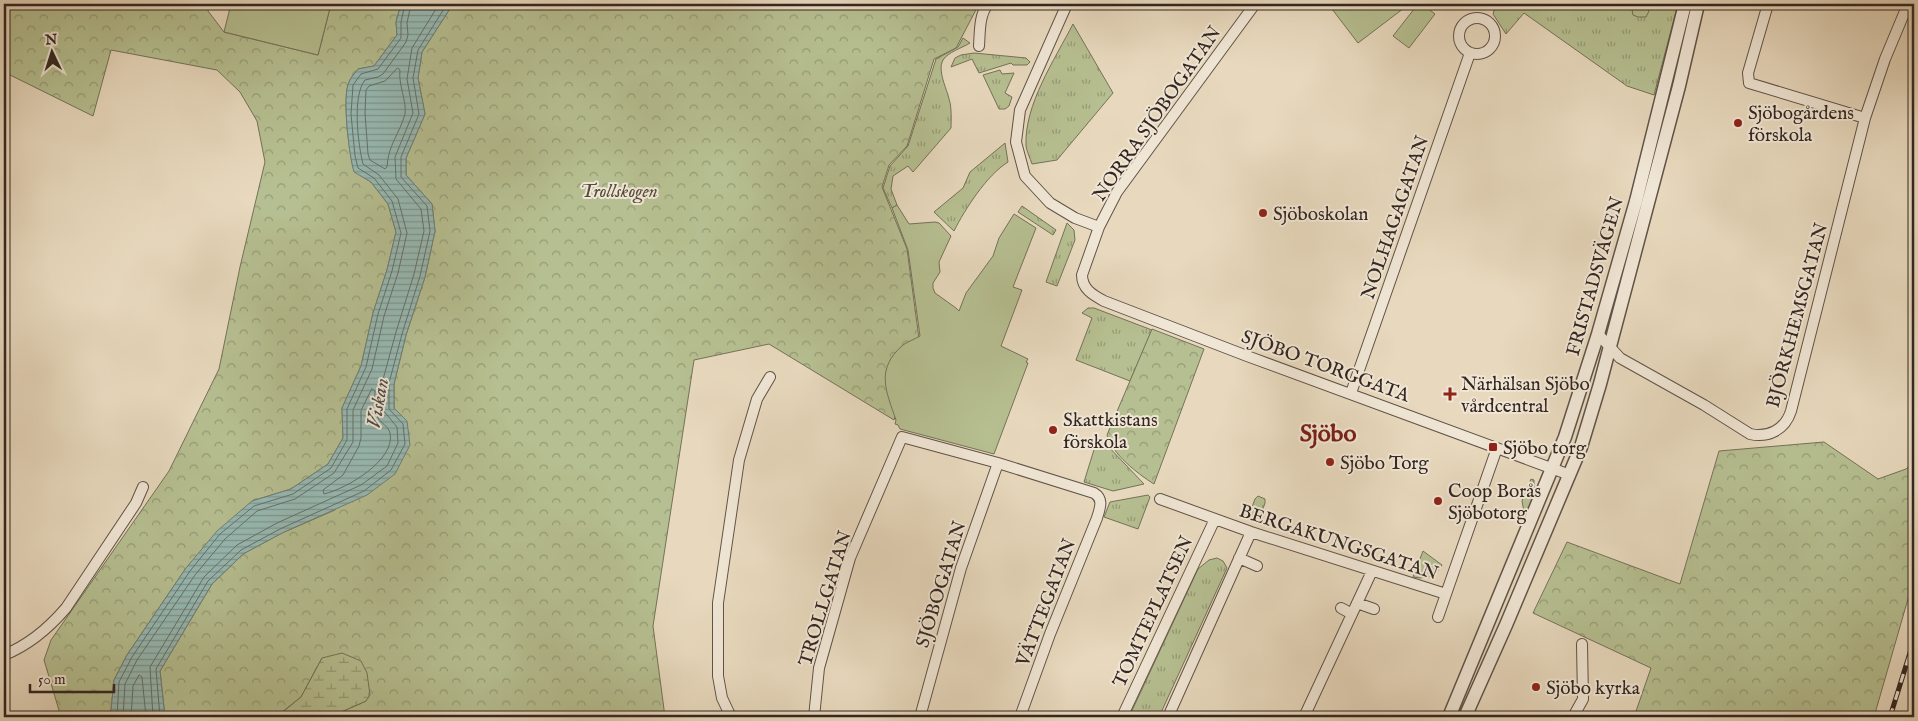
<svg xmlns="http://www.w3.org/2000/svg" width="1918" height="721" viewBox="0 0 1918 721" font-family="'IM FELL English',serif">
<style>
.grass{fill:url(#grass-tufts);stroke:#747259}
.forest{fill:url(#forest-crowns);stroke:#747259}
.wetland{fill:url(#wetland-marsh);stroke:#747259}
.park{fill:#b6bf91;stroke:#747259}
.water{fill:url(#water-rules);stroke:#6f7f79}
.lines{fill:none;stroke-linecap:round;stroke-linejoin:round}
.shore{stroke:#65706a;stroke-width:1}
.minor-casing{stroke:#605348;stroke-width:12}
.tertiary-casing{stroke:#605348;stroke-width:15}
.minor{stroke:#f0e6d5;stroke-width:10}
.tertiary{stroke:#f0e6d5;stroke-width:12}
.rail-casing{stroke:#332621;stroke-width:5}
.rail{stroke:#f0e6d5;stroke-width:3;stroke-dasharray:9;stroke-linecap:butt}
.poi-dot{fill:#8f2418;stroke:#f0e6d5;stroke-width:2}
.labels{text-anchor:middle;stroke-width:4;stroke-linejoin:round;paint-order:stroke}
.poi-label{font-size:19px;fill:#332621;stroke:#f0e6d5;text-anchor:start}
.street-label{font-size:19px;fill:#332621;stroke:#f0e6d5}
.park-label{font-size:19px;font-style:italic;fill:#544c3d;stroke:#f0e6d5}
.water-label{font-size:20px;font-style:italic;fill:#4c4b46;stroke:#f0e6d5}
.district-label{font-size:24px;font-weight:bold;fill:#7a1f14;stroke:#f0e6d5}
</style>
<defs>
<pattern id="grass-tufts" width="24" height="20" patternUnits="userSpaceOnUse" patternTransform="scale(1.25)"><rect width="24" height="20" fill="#b6bf91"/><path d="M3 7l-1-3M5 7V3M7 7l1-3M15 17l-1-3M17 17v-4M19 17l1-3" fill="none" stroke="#959b76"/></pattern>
<pattern id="forest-crowns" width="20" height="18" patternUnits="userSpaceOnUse" patternTransform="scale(1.25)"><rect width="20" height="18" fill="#b6bf91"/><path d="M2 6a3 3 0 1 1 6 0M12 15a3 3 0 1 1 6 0" fill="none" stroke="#959b76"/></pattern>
<pattern id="wetland-marsh" width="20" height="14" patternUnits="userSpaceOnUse" patternTransform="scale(1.25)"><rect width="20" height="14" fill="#b6bf91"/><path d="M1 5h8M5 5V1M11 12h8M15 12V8" fill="none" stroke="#959b76"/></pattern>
<pattern id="water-rules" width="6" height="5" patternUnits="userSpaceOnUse" patternTransform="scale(1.25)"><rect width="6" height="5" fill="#97bab4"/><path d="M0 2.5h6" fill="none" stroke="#7c9792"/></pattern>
</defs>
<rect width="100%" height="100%" fill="#e8d9be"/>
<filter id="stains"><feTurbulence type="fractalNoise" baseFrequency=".004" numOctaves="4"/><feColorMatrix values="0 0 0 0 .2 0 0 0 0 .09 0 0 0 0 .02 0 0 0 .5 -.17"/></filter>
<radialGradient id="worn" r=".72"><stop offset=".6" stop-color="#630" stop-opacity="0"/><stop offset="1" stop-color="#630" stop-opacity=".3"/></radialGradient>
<!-- grass -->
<path class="grass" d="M1496,4H1678L1654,95L1627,86L1524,13L1506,34L1493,14Z
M1073,24L1113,93L1057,160L1032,164C1030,158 1027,152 1026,146C1024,105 1055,59 1073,24Z
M963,38L970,43C962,48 948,52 943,60C937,71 947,89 949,99C952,108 951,119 951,128L913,172L908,166L893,176L891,189L897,205L892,208L883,188L890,166L908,146L936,59L958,47Z
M974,53L1026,58L1030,62L1027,65H1013L1011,63L979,73L972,59L951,67L955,58L961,55Z
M1000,70L1002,74L1014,73L1005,93L1012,97L1009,106L1005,109H999L983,75Z
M1005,143L1008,162C987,175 965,209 954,231L934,212L963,188L970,172Z
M1022,206L1056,230L1053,235L1018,212Z
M1067,223L1074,230L1075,240L1057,286L1046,282Z
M1088,308H1094L1152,330L1130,381L1076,360L1092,318L1082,313Z
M1097,440L1104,442L1144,484L1113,491L1084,482Z
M1531,479L1534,480V495L1525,517L1522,501Z
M1148,495L1150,497L1138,529L1104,517L1110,502Z
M1258,496L1265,499V503L1258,522L1248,518L1255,499Z
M1423,551L1442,565L1434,576L1420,578L1413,577Z
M1217,558L1223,561L1227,568L1159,717H1129L1198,569L1209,560Z"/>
<!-- forest -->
<path class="forest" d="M4,4H207L208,11L224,32L318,55L331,4H401L396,22L397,35L374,66L358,69C355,73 351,77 349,82C342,96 349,155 354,171L371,182L388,204L396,232L387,270L373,313L361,366L342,408L343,438L328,464L291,489L252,501L186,568L127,655L114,680L111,710L112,717H61L44,660L51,640L169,471L219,369L240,267L265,162L257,121L240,92L217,70L111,50L93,116L4,72Z
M453,4H979L956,48L934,59L907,146L889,165L882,187L907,249L920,346L894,420L769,344L694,360L653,626L665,717H330L366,701L322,658L301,697L277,716L165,717L160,671L212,584L243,554L282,533L335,510L407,421L394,408V384L406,335L425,277L435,231L432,204L406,175V158L425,114L418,78L422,52Z
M1152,329L1204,349L1154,484C1138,474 1112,454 1107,435Z
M1824,442L1878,479L1906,469L1914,462V578L1874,717H1634L1651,668L1533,613L1567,542L1680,584L1719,451Z"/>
<!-- wetland -->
<path class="wetland" d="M342,653L361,661L367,673L370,695L366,701L330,717H230L278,716L301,697L322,658Z"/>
<!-- park -->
<path class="park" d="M231,4H331L318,55L224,32Z
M1339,4H1407L1408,5L1358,43L1332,9Z
M1418,4H1422L1435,14L1409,48L1393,36Z
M1612,4H1646L1649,11L1646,17H1638L1633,15L1631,4L1617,9Z
M897,205L909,224L935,222L939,223L951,236L939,262L940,272L933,283V288L935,293L956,308L959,311L966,293L993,256L999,238L1014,214L1036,228L1013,287L1022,290L1001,346L1028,359L1026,362L1028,363L994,454L900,429L898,425L895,424L896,420C886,391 875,369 903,345C907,342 915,339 920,336L908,250L892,208Z"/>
<!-- water -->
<path class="water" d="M401,4H453L422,52L418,78L425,114L406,158V175L432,204L435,231L425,277L406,335L394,384V408L407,421L410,445L395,474L367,495L282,533L243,554L212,584L160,671L165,717H112L111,710L114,680L127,655L186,568L217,531L252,501L291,489L328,464L343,438L342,408L361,366L373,313L387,270L396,232L388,204L371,182L354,172C349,155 342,96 349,82C351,77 355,73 358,69L374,66L397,35L396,22Z"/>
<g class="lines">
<!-- shore -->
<path class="shore" d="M398,68L400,70C398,84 407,102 405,114C400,133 388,145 387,167L385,169L370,160L368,154L365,113L366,90L369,86L385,81Z
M372,389L375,391C375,400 373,410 378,418C381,423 388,426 390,433C396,460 346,489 324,494L323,490L343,475L359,446L361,438V411Z
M117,717L119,682L132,657L190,571L220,534L254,506L293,494L331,468L347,440V409L366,367L378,314L392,271L401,233L392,201L374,178L358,168L355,156L351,114L353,85L361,74L378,69L401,38V22L405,4
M123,717L125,684L137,660L195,575L225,539L257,511L295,499L334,473L353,442V410L372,369L384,316L398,273L407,233L398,199L379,175L363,164C358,144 352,96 365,80L378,77L383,74L406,42L408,35L407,23L411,4
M131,717L133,686L139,675L142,677L146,717
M153,717L150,667L204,577L237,545L277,523L361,485L387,466L398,443L397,427L383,410L382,383L396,332L414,274L424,231L421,209L396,179L395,157L413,113L407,79L412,48L439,4
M160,717L156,669L208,581L241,550L280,529L364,491L391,470L405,444L403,424L389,409V383L402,334L420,276L430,231L427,206L401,177V157L419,114L413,78L418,50L447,4"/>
<!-- minor casing -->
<g class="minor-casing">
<path id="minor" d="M1067,4L1020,110L1016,142L1025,176L1050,203L1075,218L1099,227
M1255,4L1117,192L1099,227L1082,275C1082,289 1093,295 1104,301L1247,356L1570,475
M1768,4L1748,73L1749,83L1865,118
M1459 36a18 18 0 1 1 36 0a18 18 0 1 1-36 0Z
M979,46C980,32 979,15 988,4
M1598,334L1620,358L1704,405L1750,434C1768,438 1785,430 1791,411L1865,118L1885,59L1908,4
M1351,393L1470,53
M1160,499L1251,532L1446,594L1497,448
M1239,558L1257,566
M1357,603L1374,609
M1341,608L1352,614
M1438,617L1446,594
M4,655C29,645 48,629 66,608L136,503L143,487
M731,717L722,698L718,676V603L739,460L757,399L770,377
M814,717L819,668L850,558L902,437L998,463L1094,493C1104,499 1100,508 1097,518L1050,634L1020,717
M920,717L961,568L998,463
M1122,717L1215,519
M1168,717L1251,532
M1304,717L1372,571
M1573,717L1583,699L1582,644"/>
</g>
<!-- tertiary casing -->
<g class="tertiary-casing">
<path id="tertiary" d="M1449,717L1565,437L1598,334L1636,201L1685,4
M1465,717L1506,625L1581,447L1600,384L1679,86L1698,4"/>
</g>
<!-- minor -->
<use href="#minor" class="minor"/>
<!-- tertiary -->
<use href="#tertiary" class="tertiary"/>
<!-- rail casing -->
<g class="rail-casing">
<path id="rail" d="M1890,717L1914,640"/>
</g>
<!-- rail -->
<use href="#rail" class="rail"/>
</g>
<!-- markers -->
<g class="poi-dot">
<circle cx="1738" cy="123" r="5"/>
<circle cx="1263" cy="213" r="5"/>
<path d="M1447.5 386.5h5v5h5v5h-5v5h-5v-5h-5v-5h5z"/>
<circle cx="1053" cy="430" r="5"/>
<rect x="1488" y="442" width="10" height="10" rx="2.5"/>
<circle cx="1330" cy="462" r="5"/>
<circle cx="1438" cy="501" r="5"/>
<circle cx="1536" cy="687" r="5"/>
</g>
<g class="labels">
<!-- poi labels -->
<g class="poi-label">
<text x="1748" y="119">Sjöbogårdens<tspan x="1748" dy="22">förskola</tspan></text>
<text x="1273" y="220">Sjöboskolan</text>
<text x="1461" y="390">Närhälsan Sjöbo<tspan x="1461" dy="22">vårdcentral</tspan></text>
<text x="1063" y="426">Skattkistans<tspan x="1063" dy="22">förskola</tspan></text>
<text x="1503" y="454">Sjöbo torg</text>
<text x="1340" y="469">Sjöbo Torg</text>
<text x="1448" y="497">Coop Borås<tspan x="1448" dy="22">Sjöbotorg</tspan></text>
<text x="1546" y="694">Sjöbo kyrka</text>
</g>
<!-- street labels -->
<g class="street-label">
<text transform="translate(1156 113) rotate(-55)" y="7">NORRA SJÖBOGATAN</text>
<text transform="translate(1394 217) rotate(-71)" y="7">NOLHAGAGATAN</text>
<text transform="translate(1594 276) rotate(-74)" y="7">FRISTADSVÄGEN</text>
<text transform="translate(1796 315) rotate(-75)" y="7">BJÖRKHEMSGATAN</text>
<text transform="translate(1326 365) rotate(20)" y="7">SJÖBO TORGGATA</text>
<text transform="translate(1339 541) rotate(18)" y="7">BERGAKUNGSGATAN</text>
<text transform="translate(940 584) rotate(-73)" y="7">SJÖBOGATAN</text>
<text transform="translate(824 598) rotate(-73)" y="7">TROLLGATAN</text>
<text transform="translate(1045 602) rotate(-69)" y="7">VÄTTEGATAN</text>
<text transform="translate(1152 611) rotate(-65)" y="7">TOMTEPLATSEN</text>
</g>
<!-- park labels -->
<g class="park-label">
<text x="619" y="197">Trollskogen</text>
</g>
<!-- water labels -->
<g class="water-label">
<text transform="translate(377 403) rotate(-80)" y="7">Viskan</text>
</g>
<!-- district labels -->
<g class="district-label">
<text x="1328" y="441">Sjöbo</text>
</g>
</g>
<!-- margin -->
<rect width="1918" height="721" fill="none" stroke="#e8d9be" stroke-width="20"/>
<rect x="5" y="5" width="1908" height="711" fill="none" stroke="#332621" stroke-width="2.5"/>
<rect x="10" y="10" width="1898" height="701" fill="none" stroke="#332621"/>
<!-- north arrow -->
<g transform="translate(52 52) rotate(356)" stroke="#f0e6d5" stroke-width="4" paint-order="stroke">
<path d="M0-4L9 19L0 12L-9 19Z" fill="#332621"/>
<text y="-8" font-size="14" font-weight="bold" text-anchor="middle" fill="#332621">N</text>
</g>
<!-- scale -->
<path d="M30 684v8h84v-8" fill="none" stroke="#332621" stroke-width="2.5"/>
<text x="38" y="684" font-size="15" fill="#332621" stroke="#f0e6d5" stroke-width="4" paint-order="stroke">50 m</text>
<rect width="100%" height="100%" filter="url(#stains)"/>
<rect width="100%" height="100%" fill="url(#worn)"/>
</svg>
